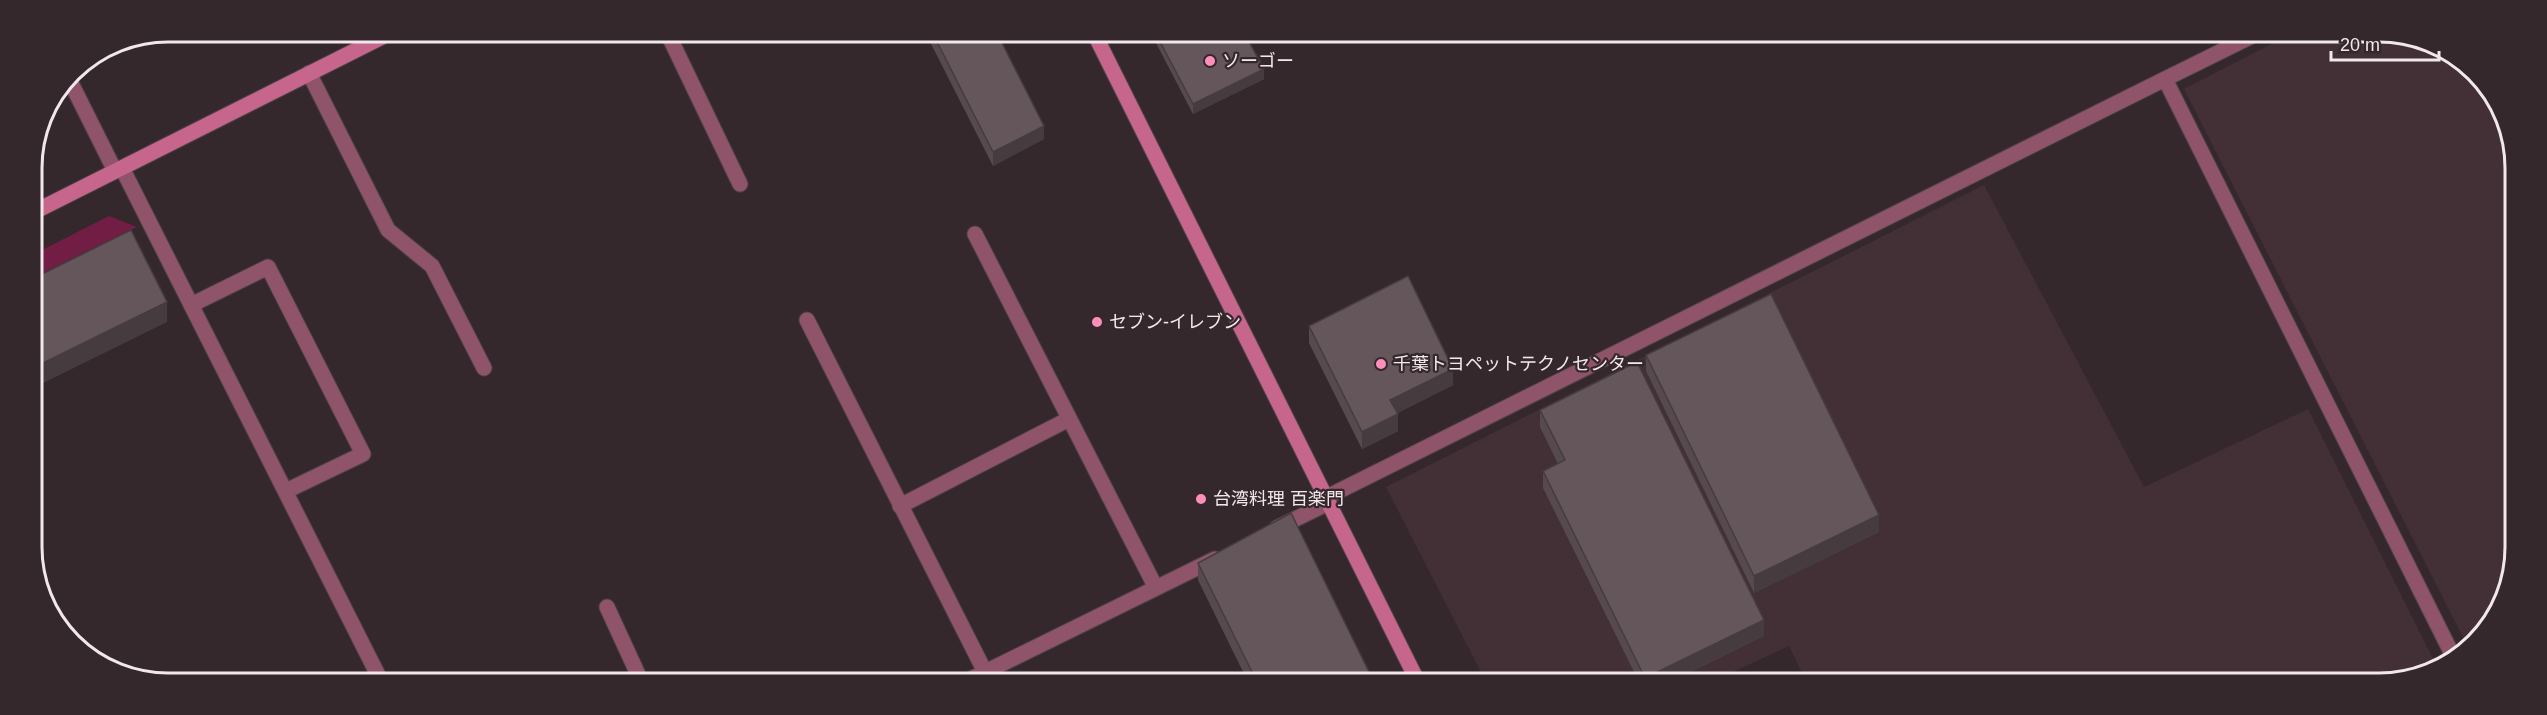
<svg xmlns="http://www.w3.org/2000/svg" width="2547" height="715" viewBox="0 0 2547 715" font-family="Arial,'Noto Sans JP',sans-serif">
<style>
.built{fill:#432f36}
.green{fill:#711d44}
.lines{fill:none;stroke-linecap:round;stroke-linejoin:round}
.lane-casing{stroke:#4f4347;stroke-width:17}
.street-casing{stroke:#4f4347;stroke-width:17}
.secondary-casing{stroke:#4f4347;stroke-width:17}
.lane{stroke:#8f536a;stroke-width:15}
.street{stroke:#8f536a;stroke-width:15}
.secondary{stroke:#c6668c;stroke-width:15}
.wall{fill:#564a4e}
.shaded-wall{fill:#463c40}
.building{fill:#64565b;stroke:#463c40;stroke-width:1.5}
.poi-dot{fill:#ff8eba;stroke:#35282c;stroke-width:2}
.labels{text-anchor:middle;stroke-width:4.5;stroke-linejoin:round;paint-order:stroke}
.poi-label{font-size:18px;fill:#f1e8eb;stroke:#35282c;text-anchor:start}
.rim{fill:none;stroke:#f1e8eb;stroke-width:3}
</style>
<rect width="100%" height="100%" fill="#35282c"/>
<!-- built -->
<path class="built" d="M2291,34H2406L2476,72L2513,142V574L2469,649L2184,89Z
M1984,185L2144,487L2308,409L2435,663L2387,683H1807L1789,646L1711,682H1486L1386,487Z"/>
<!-- green -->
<path class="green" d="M109,216L137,227L32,278V255Z"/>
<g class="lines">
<!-- lane casing -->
<g class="lane-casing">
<path id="lane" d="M667,32L740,184
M807,320L985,672
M900,506L1069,419
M607,607L641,681"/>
</g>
<!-- street casing -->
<g class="street-casing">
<path id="street" d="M309,73L388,230L432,266L484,368
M68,77L115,171
M2165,79L2256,34
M122,168L381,681
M975,234L1156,588
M191,305L268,267L363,454L286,491
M1325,498L2165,79L2453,656
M1277,528L1328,503
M965,682L1215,559"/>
</g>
<!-- secondary casing -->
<g class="secondary-casing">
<path id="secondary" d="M1094,33L1418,682
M32,213L392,32"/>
</g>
<!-- lane -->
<use href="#lane" class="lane"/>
<!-- street -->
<use href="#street" class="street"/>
<!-- secondary -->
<use href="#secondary" class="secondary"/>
</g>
<!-- wall -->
<path class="wall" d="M925,32L997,33L1044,139L993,166Z
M1156,34L1264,79L1193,114L1156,43Z
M1309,326L1453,385L1397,413L1398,431L1362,449L1309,343Z
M1646,355L1879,532L1754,593L1646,371Z
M1540,410L1764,636L1670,682H1639L1543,488V471L1558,464L1540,427Z
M1198,563L1374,682H1248L1198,580Z"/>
<!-- shaded-wall -->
<path class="shaded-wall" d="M1264,69V79L1193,114V104Z
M50,104V112L42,116Z
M1044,126V139L993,166V152Z
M167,302V322L33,388V368Z
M1453,369V385L1390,417V400Z
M1398,414V431L1362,449V432Z
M1879,515V532L1754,593V576Z
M1764,620V636L1670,682H1645V678Z"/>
<!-- building -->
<path class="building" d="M932,32L997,33L1044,126L993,152Z
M1158,33H1244L1264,69L1193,104L1156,34Z
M131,230L167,302L33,368L32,279Z
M1408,276L1453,369L1390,400L1398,414L1362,432L1309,326Z
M1771,294L1879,515L1754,576L1646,355Z
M1637,362L1764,620L1645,678L1543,471L1565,460L1540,410Z
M1291,513L1374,682H1257L1198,563Z"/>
<!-- markers -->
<g class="poi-dot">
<circle cx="1210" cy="61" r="6"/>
<circle cx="1097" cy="322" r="6"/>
<circle cx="1381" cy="364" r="6"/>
<circle cx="1201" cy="499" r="6"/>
</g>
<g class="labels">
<!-- poi labels -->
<g class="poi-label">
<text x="1222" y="67">ソーゴー</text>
<text x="1109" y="328">セブン-イレブン</text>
<text x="1393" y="370">千葉トヨペットテクノセンター</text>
<text x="1213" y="505">台湾料理 百楽門</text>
</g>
</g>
<!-- crop -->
<path d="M0 0H2547V715H0ZM168 42H2379A126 126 0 0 1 2505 168V547A126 126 0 0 1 2379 673H168A126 126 0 0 1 42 547V168A126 126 0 0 1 168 42Z" fill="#35282c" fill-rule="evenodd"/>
<path class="rim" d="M168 42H2379A126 126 0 0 1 2505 168V547A126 126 0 0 1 2379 673H168A126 126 0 0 1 42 547V168A126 126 0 0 1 168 42Z"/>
<!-- scale -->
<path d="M2331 51v9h108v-9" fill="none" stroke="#f1e8eb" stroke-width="3"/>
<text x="2340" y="51" font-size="18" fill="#f1e8eb" stroke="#35282c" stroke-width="4.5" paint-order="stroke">20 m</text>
</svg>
